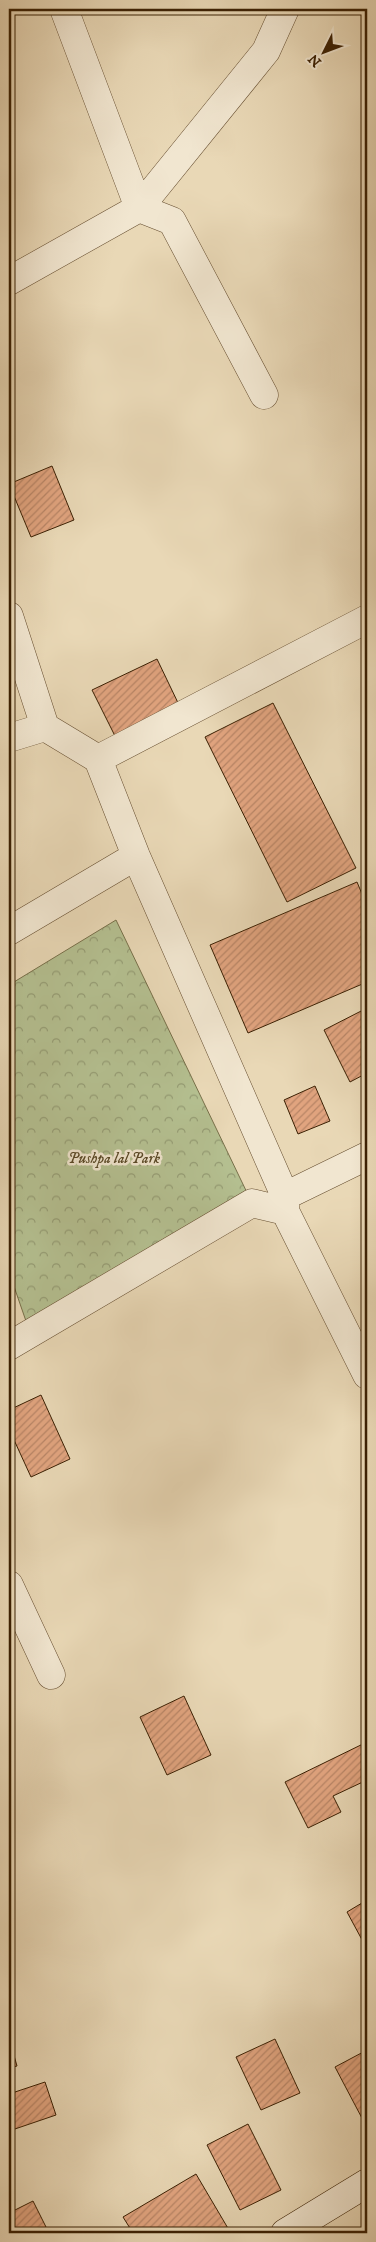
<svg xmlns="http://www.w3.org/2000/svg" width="376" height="2242" viewBox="0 0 376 2242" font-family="'IM FELL DW Pica',serif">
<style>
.park{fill:url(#park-crowns);stroke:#78704a}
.building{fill:url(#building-hatch);stroke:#3b2003}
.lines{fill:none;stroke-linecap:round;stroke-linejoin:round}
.minor-casing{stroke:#664e30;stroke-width:29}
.secondary-casing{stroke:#3b2003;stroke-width:29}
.minor{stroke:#f1e6d0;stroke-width:28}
.secondary{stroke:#f1e6d0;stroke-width:28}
.labels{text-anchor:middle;stroke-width:5;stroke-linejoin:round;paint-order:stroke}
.park-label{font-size:15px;font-style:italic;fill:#594826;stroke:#f1e6d0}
</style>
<defs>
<pattern id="park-crowns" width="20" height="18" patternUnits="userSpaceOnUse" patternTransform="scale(1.25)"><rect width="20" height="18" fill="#b4bf90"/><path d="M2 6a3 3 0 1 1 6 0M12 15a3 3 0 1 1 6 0" fill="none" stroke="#949b73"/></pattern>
<pattern id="building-hatch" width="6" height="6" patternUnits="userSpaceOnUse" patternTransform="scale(1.25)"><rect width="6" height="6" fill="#e1a47f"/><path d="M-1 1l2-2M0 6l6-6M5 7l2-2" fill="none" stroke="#b88566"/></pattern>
</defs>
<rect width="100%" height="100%" fill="#e9d8b6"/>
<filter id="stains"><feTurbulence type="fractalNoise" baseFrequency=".004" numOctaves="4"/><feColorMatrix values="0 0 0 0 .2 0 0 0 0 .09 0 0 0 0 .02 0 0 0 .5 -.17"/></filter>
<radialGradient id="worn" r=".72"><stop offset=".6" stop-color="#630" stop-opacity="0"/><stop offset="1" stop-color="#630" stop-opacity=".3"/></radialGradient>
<!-- park -->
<path class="park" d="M116,920L252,1203L27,1324L9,1272V985Z"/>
<!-- building -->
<path class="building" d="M52,466L74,520L31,537L9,484Z
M157,659L180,707L116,738L92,690Z
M273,703L356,868L287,902L205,737Z
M357,882L367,906V982L248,1033L210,945Z
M367,1008V1073L350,1082L324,1030Z
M315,1086L330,1121L298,1134L284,1100Z
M41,1395L70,1459L31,1477L9,1429V1410Z
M184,1696L211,1755L167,1775L140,1717Z
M367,1742V1780L333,1796L341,1812L308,1828L285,1782Z
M367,1900V1949L347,1912Z
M9,2038L17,2066L9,2068Z
M275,2039L300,2093L261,2110L236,2057Z
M367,2050V2121L364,2122L335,2067Z
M45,2082L56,2115L9,2131V2094Z
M248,2124L281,2190L240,2210L207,2145Z
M196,2174L229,2230L223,2233H133L123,2217Z
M33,2201L49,2233H9V2213Z"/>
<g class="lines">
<!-- minor casing -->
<g class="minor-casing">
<path id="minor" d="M64,9L139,208L172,221L264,395
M9,281L139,208L266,51L285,9
M9,616L45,727L98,759L136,856L285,1196V1211L367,1375
M9,738L45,727
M98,759L367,619
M9,931L136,856
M285,1196L367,1156
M9,1346L252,1203L285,1211
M9,1585L51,1675"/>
</g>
<!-- secondary casing -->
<g class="secondary-casing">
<path id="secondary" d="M285,2233L367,2183"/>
</g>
<!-- minor -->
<use href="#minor" class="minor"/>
<!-- secondary -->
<use href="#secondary" class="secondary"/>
</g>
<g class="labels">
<!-- park labels -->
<g class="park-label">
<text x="114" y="1163">Pushpa lal Park</text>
</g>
</g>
<!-- margin -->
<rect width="376" height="2242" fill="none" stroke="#e9d8b6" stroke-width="30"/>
<rect x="10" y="10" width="356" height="2222" fill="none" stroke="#3b2003" stroke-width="2.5"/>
<rect x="15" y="15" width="346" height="2212" fill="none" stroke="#3b2003"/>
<!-- north arrow -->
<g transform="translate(324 52) rotate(228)" stroke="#f1e6d0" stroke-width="4" paint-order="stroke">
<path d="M0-4L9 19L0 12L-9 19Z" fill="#3b2003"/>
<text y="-8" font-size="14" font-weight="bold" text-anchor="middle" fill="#3b2003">N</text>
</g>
<rect width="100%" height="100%" filter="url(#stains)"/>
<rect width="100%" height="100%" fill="url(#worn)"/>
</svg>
